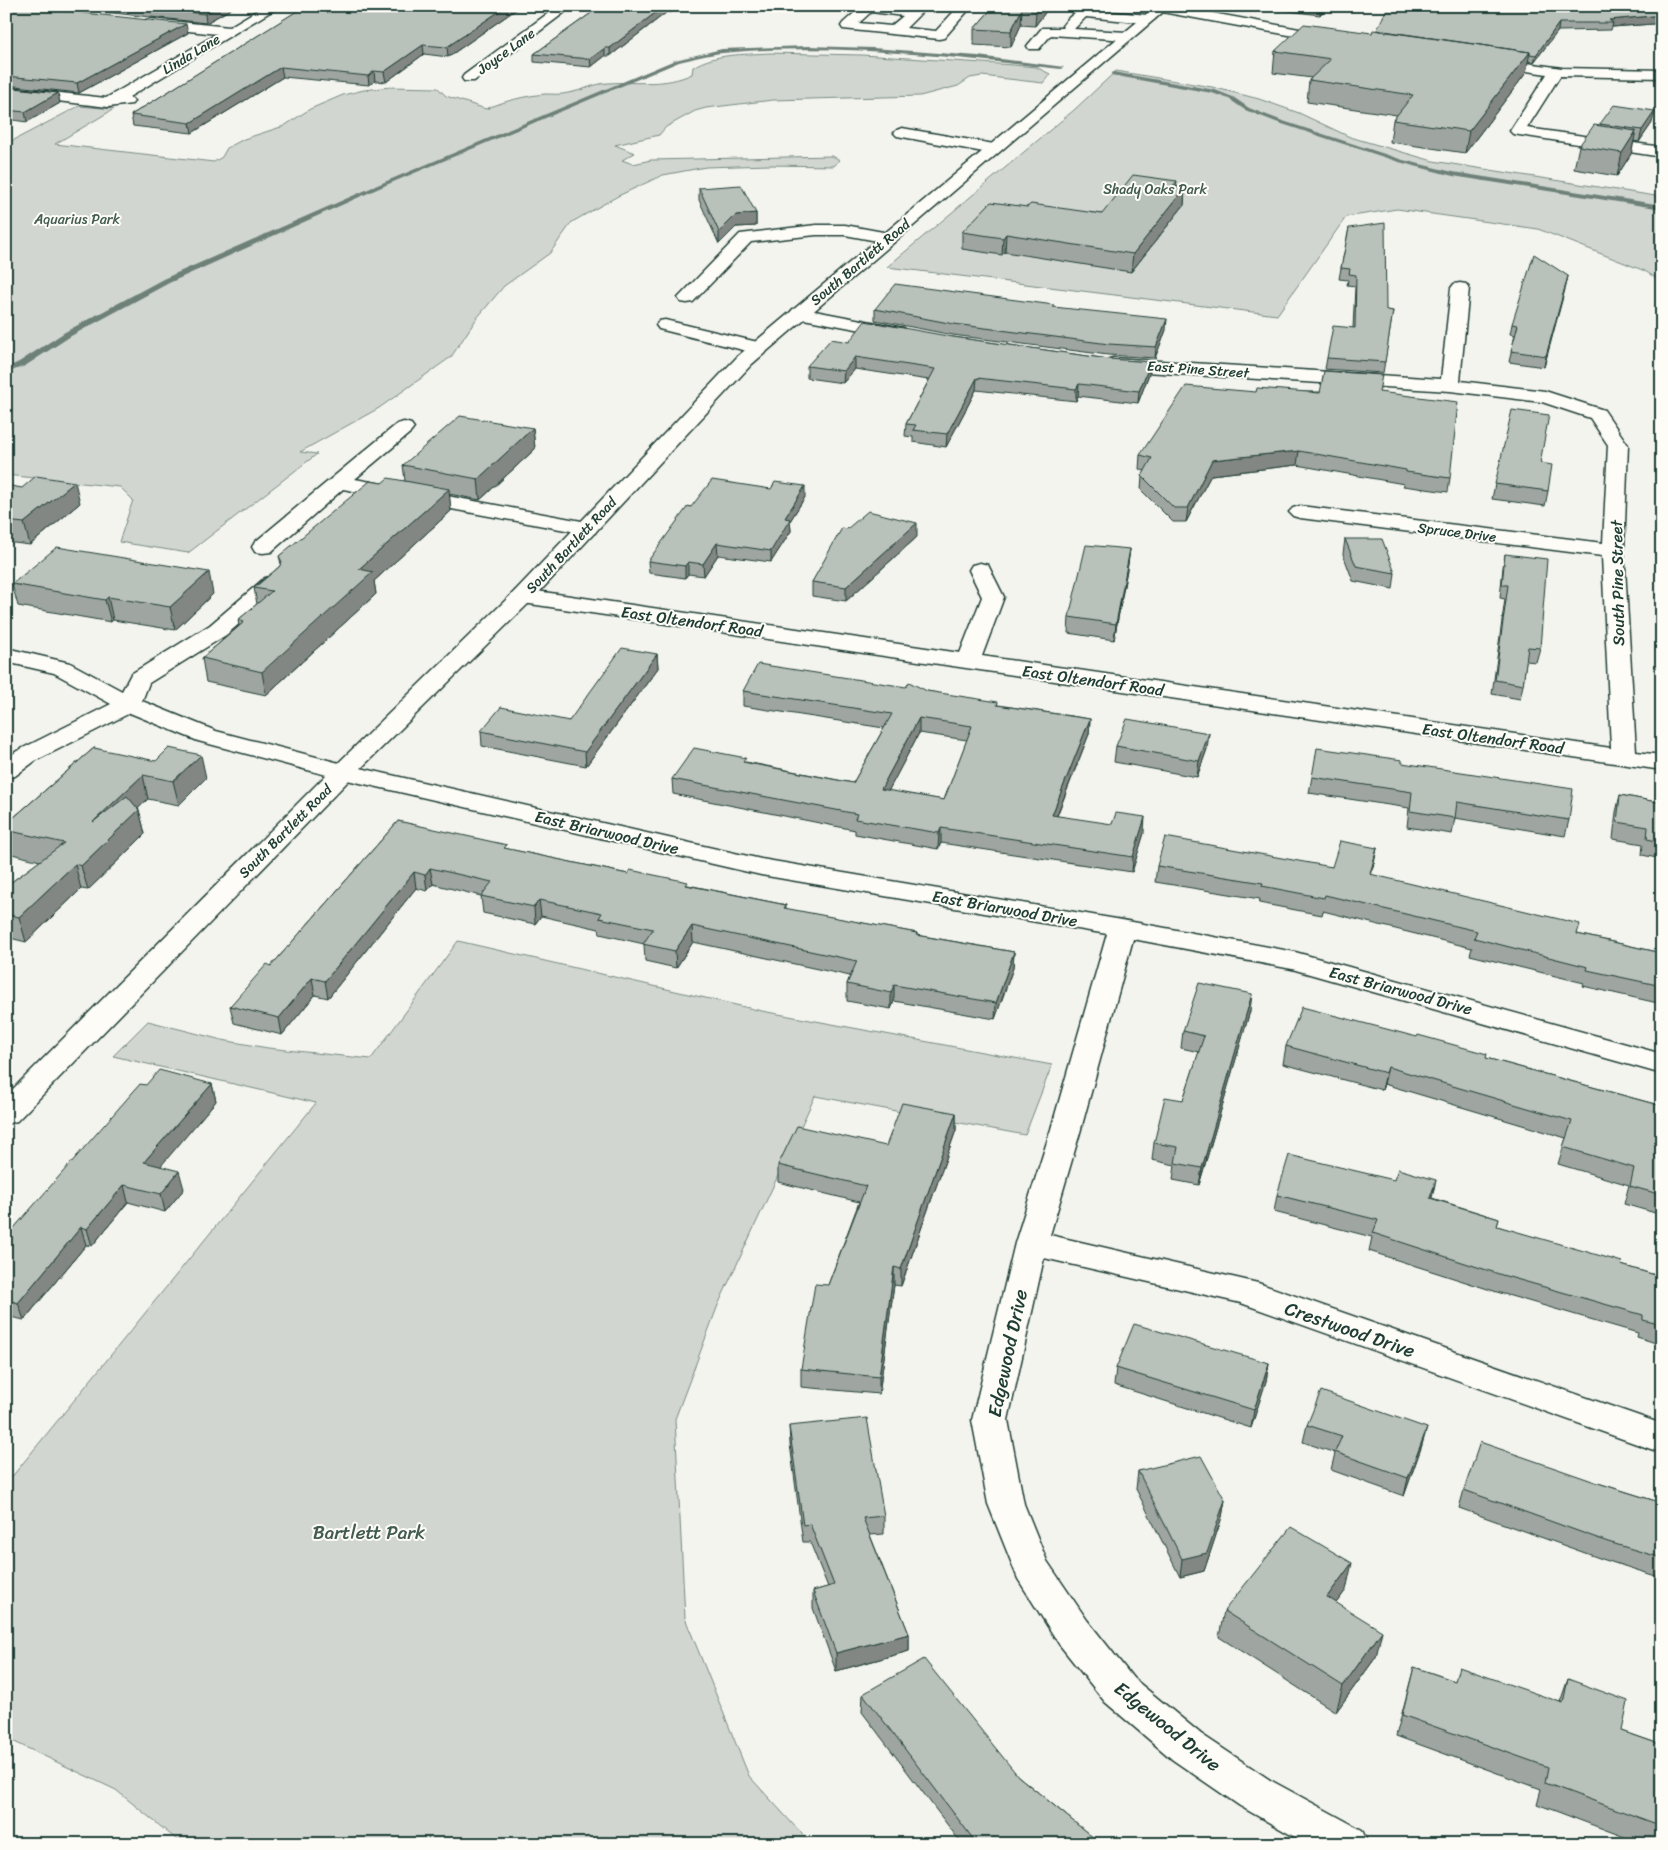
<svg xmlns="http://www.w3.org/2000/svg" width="1668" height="1850" viewBox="0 0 1668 1850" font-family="Sriracha,sans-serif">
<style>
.green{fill:#d1d6d1;stroke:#788a82}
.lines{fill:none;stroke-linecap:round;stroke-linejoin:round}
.stream{fill:#6e8179;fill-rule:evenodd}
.minor-casing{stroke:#1f3d34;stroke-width:3}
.major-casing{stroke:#1f3d34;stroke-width:3}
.minor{fill:#fdfcf7;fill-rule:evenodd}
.major{fill:#fdfcf7;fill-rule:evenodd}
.wall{fill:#9fa6a1;stroke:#1f3d34;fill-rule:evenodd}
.shaded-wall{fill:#828783;stroke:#1f3d34}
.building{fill:#b9c1bb;stroke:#1f3d34;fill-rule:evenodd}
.labels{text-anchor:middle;stroke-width:4;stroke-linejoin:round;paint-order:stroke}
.far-street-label{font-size:14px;fill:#1f3d34;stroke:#fdfcf7}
.far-park-label{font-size:14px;fill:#435c53;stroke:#fdfcf7}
.street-label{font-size:16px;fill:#1f3d34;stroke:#fdfcf7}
.near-street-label{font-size:19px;fill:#1f3d34;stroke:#fdfcf7}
.near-park-label{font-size:19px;fill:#435c53;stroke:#fdfcf7}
</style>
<rect width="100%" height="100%" fill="#f4f4ef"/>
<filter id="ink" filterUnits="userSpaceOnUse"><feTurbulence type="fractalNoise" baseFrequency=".02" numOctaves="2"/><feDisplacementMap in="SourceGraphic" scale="10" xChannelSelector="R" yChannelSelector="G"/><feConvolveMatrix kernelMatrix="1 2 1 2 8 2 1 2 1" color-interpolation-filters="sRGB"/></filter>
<g filter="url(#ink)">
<!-- green -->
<path class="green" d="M769,53L862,55L1013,65L1036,67L1050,74L1043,83L982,76L970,78L958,86L920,96L773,100L706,108L695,111L666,127L659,135L615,145L635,153L622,160L633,164L651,160L832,156L840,160L834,166L769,165L706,167L663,175L618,196L572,222L550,253L504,286L477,318L451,357L379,408L300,452L317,454L188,553L119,542L133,500L120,487L6,475V139L14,140L79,106L114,109L55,144L214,162L222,157L227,148L244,139L284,126L310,109L343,95L364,90L390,87L438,88L446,96L486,109C504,101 525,96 545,94C553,94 561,95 568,93C582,91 595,83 609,83C639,81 664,87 692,74L693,67C716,53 743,55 769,53Z
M1116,71L1212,87L1259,99L1299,113L1350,137L1433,161L1662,197V282L1645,271L1538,229L1397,209L1346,217L1277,315L887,267L1074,110Z
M458,941L762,1011L1052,1065L1025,1135L815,1096L718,1305L675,1419L685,1618L749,1776L811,1844H182L116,1790L6,1738V1484L316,1103L113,1056L148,1021L222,1040L268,1048L371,1059Z"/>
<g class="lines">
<!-- stream -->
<path class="stream" d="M808,46L873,48L978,56L1064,67L1061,69C951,57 834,42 723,53C709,54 693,59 679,62L386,185L169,283L71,336L25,366L6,373V368L19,362L65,332L163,279L382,183L675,60L722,49Z
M1113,72L1215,90L1233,97L1249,108L1280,120L1403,160L1453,172L1662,205V209L1453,176L1399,162L1276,122L1245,110L1229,99L1212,93L1111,75Z"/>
<!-- minor casing -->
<g class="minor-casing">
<path id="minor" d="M264,6H280L129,97L134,101L132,104L108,107L6,95V87L106,98L217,34L151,27L146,26L144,23L146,20L151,19L229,27Z
M558,6H573L474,81H464L462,78L464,75Z
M862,6H888L919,10L921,13L906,28L936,31L959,6H972L944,38L939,39L843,29L841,26L843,23ZM871,12L903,16L891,26L859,23Z
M1157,6H1174L1332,35L1339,39L1332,43L1162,12L1157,11Z
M1083,9L1148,15L1155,19L1148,23L1086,17L1074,29L1127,32L1134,36L1127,40L1051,35L1039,49H1029L1027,46L1042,28H1064L1062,26C1067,19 1075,11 1083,9Z
M1491,58L1562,68L1662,70V78L1560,76L1527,128L1662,147V157L1513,134L1510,131L1547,74L1486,65L1484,62Z
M902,128L994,144L999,146L1002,149L999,152L994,154L897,136L894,133L897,130Z
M816,225H845L894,234L896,238L894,242L888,243L845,235H816L751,242L693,302L687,303L681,302L678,298L740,234Z
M1460,283L1466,284L1469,288L1460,381L1545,391L1604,410L1628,445L1624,551L1636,752L1662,755V770L523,603L515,601L512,596L515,591L523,589L960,653L982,597L969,570L972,565L980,563L988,565L1004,597L982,656L1611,748L1602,556L1300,518L1293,516L1289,512L1293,508L1300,506L1603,543L1608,445L1590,418L1542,402L1450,391L1113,370L1106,368L1104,364L1106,360L1113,358L1441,379L1451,288L1454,284Z
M799,308L898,327L904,328L907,332L904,336L898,337L793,317L790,313L793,309Z
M665,320L766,344L768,348L766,352L759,354L659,329L656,325L659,321Z
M404,422L411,424L414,428L411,432L355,479L587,522L595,523L598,528L595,533L587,534L343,489L271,552L263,553L255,552L252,547L255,542L397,424Z
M273,576L281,578L284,583L281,588L226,635L149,683L142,701L216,731L347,765L761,859L1122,920L1295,952L1662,1054V1074L1292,969L1133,939L1081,1129L1050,1235L1258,1283L1662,1424V1453L1241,1303L1044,1258L1008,1420L1024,1504L1047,1561L1087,1620L1133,1678L1201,1734L1270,1780L1362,1830L1368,1844H1307L1240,1806L1173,1760L1105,1702L1059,1644L1018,1579L988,1504L972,1420L1015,1243L1051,1129L1107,934L761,875L334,777L198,741L130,713L35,761L15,776L6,778V759L17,751L111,704L54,673L6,662V648L70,663L122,691L131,674L210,625L265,578Z"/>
</g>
<!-- major casing -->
<g class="major-casing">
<path id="major" d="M1156,6H1170L752,364L531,601L352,777L17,1121L6,1124V1096L334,767L515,591L738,356Z"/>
</g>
<!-- minor -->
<use href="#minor" class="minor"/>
<!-- major -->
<use href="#major" class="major"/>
</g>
<!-- wall -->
<path class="wall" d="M6,6L188,33L79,93L6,85Z
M48,6H236L206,23Z
M303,6H521L448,57L424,54L386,82L375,81L369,85L283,77L192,133L133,126L131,115L304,7Z
M601,6H677L670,13L667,12L610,56H605L591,67L534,62V54Z
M902,6H930L927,10Z
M994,6H1050L1035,26L1021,25L1011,47L974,45V29Z
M1266,6H1329L1320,15L1272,9Z
M1662,6V22L1653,24L1612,27L1611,30L1558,31L1534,62L1528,61L1526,73L1465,153L1390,142L1393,120L1397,115L1307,102L1309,80L1312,78L1273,73L1275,51L1372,33L1377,30Z
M6,87L58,93L60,103L27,122L6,119Z
M1652,123L1639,142L1634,141L1631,154L1617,176L1574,169L1579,146L1600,126V124Z
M1177,181L1176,186L1185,188L1184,205L1131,272L1005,252L1002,255L962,249V232L1027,207L1102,214Z
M699,188L756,213V226L736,227L719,244L699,200Z
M1349,228L1386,310L1393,311L1383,373L1325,369L1327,358L1353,328L1355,286L1347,285L1348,280L1339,279L1341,268Z
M1568,276L1544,367L1509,362L1515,335L1510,334L1512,324Z
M1054,307L1166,330L1155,358L1108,355L953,335L875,320V309Z
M953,337L1109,359L1151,362L1149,374L1138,403L1078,396L1076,401L976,390L946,447L913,442V437L905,436L906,424L929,380L855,369L843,383L807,378V366L849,342Z
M1256,392H1380L1450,478L1448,492L1403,486L1404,484L1297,465L1211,475L1186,522H1173L1141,490L1142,476L1145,471L1139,469L1140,455Z
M1662,398V411L1659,408Z
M533,428L535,449L480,500L449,494L451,511L374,581L376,594L266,695L206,682L202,658L239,626L238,620L257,604L254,588L279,567L281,564L279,556L382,483L405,481L403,465Z
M1540,463L1548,491L1545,506L1492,499L1495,484Z
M6,485L80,503L30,545L6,542Z
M805,497L790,521L791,531L771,562L718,555L704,576L688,574L685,578L649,573L648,561L691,507Z
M847,529L917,537L846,601L812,596V582Z
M1345,539L1395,573L1393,589L1353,581L1343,554Z
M1130,549L1128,564L1114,640L1068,633L1069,617Z
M1505,554L1540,648L1536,662L1526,661L1523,685L1520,699L1492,694L1505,599L1500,598L1503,567Z
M12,584L213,594L175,630L113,620L111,622L18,606Z
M657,654L658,668L586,766L482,746L481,731L569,721Z
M743,691H927L998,705L1090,719L1089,734L1057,816L1144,833L1132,872L941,843L938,849L855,834V830L673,794L672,779L746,762L853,783L884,728L743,706ZM919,733L967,740L944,800L888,791Z
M1116,746L1207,749L1197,777L1114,762Z
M94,748L206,778L179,805L148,799L138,808L139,810L145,834L88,890L81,889L26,942L6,937V886L40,861L8,853L6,848V824Z
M1402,763L1569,820L1565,836L1455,818L1452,834L1407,827L1409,808L1309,793L1312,777Z
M1620,795L1662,803V859L1642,855L1643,844L1613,839L1616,812Z
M398,821L508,849L628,874L688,885L786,905V909L917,933V935L1014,952L1013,968L995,1019L894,1001L891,1009L847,1001V984L850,976L693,942L676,968L645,961L644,944L600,934L599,929L541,916L535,924L483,913L481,896L433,884L427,891L416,888L328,998L315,995L282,1035L234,1023L230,1006L271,966Z
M1377,848L1371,875L1577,934L1662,953V1004L1583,986L1584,983L1470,955L1472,948L1323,911L1322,915L1259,903L1260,899L1155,882L1157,866L1332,867Z
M1250,1011L1199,1185L1173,1180L1175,1165L1152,1160L1154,1143L1183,1100L1199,1052L1181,1048L1183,1031Z
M1286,1046L1486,1058L1662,1106V1215L1624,1204L1629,1185L1558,1164L1566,1138L1384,1084L1382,1090L1283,1064Z
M212,1084L216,1101L160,1166L184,1189L165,1212L128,1202L92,1246L86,1245L24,1320L6,1316V1237L146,1085Z
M956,1113V1130L901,1286L894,1285L879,1394L801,1387V1369L828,1285L859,1202L778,1182V1165L886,1146Z
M1277,1195L1432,1198L1499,1219L1497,1226L1621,1265L1662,1277V1345L1637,1337L1638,1333L1497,1292L1369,1251L1372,1237L1274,1212Z
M1269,1363L1266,1381L1251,1428L1114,1385L1116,1368Z
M1307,1425L1422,1445L1404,1496L1331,1470L1335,1453L1303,1442Z
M789,1426L884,1516V1534L870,1535L909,1634V1651L836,1671L813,1608V1591L828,1587L810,1542H803L790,1444Z
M1138,1471L1225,1500L1222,1517L1204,1571L1180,1577L1136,1489Z
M1601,1484L1662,1503V1578L1602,1559L1459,1508L1464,1490Z
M1346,1590L1336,1603L1376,1657L1336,1712L1219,1637L1224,1611Z
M1414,1667L1455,1681L1560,1702L1568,1679L1622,1731L1662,1745V1844H1643L1537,1804L1541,1789L1396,1736Z
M863,1694L1018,1776L1101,1844H962L862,1712Z"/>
<!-- shaded-wall -->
<path class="shaded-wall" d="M218,6H236L206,23L205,14Z
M507,6H521L448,57L447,47Z
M664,6H667V12L610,56V48Z
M670,6H677L670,13Z
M1039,6H1050L1035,26L1036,11Z
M1323,6H1329L1320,15V8Z
M1022,9L1021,25L1011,47V31Z
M1662,15V22L1653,24L1612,27L1613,23L1609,20Z
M1559,23L1558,31L1534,62L1536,55Z
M186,24L188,33L79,93L77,83Z
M423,45L424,54L386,82L384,72Z
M605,48V56L591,67L590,59Z
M1530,52L1526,73L1465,153L1469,131Z
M281,67L283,77L192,133L190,123Z
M374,71L375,81L369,85L368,76Z
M58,93L60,103L27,122L25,112Z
M1655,111L1652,123L1639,142L1642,130Z
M1636,131L1631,154L1617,176L1622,153Z
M1185,188L1184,205L1131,272L1133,254Z
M756,213V226L736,227L719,244V232L736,215Z
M1006,234L1005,252L1002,255L1003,238Z
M1568,276L1566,286L1544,367L1546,356Z
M1167,319L1166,330L1155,358L1156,347Z
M855,357V369L843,383L844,371Z
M1151,362L1149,374L1138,403L1139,391Z
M977,378L976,390L946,447L947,434Z
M1079,384L1078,396L1076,401V389Z
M533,428L535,449L480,500L478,479Z
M1299,451L1297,465L1211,475L1186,522L1188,508L1212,460Z
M75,482L80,503L30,545L24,523Z
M805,486V497L790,521L791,531L771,562V551L785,518Z
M449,489L451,511L374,581L376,594L266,695L262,672L359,569Z
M917,523V537L846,601V587Z
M717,543L718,555L704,576L703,564Z
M1130,549L1128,564L1114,640L1116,624Z
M688,562V574L685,578V566Z
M209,572L213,594L175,630L170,607Z
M108,597L113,620L111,622L105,600Z
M657,654L658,668L586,766L585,752Z
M919,718V733L881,805V789Z
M1090,719L1089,734L1051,830L1052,815Z
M1209,733L1207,749L1197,777L1199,761Z
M201,755L206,778L179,805L173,781Z
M143,775L148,799L99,846L93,822Z
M139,810L145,834L88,890L81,866Z
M1145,817L1144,833L1132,872L1133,857Z
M941,828V843L938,849L939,833Z
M1377,848L1374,864L1367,891L1370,874Z
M75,864L81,889L26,942L19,917Z
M430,868L433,884L427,891L425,875Z
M414,872L416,888L328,998L325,981Z
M539,900L541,916L535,924L534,907Z
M692,926L693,942L676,968L675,951Z
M1014,952L1013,968L995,1019L996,1003Z
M312,978L315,995L282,1035L279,1018Z
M894,985V1001L891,1009V993Z
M1252,994L1250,1011L1199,1185L1202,1168Z
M1388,1067L1384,1084L1382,1090L1386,1073Z
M212,1084L216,1101L149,1180L144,1162Z
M956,1113V1130L901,1286V1269Z
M179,1171L184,1189L165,1212L161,1194Z
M1436,1180L1432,1198L1426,1215L1430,1198Z
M124,1185L128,1202L92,1246L87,1229Z
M81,1227L86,1245L24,1320L18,1303Z
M894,1267V1285L879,1394V1377Z
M1269,1363L1266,1381L1251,1428L1254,1410Z
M1427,1428L1422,1445L1404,1496L1408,1478Z
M1225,1500L1222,1517L1204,1571L1180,1577L1182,1559Z
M1352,1563L1346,1590L1321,1623L1327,1597Z
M1382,1631L1376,1657L1336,1712L1343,1686Z
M909,1634V1651L836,1671V1653Z"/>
<!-- building -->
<path class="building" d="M6,6H19L186,24L77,83L6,76Z
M134,6H218L205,14Z
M305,6H507L447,47L423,45L384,72L374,71L368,76L281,67L190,123L131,115Z
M601,6H664L610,48H605L590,59L534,54Z
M994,6H1039L1036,11L1022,9L1011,31L974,29Z
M1304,6H1323L1320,8Z
M1388,6H1662V15L1609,20L1613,23H1559L1536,55L1530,54V52L1377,30Z
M1304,24L1372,33L1373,30L1530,52L1469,131L1393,120L1413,95L1309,80L1331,59L1275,51Z
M6,87L58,93L25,112L6,110Z
M1614,105L1655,111L1642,130L1600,124Z
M1594,125L1636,131L1622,153L1579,146Z
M1133,175L1177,181L1173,186L1185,188L1133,254L1006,234L1003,238L962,232L991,202L1027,207L1031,204L1102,214Z
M741,185L756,213L736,215L719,232L699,188Z
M1385,223L1386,310L1393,311L1385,362L1327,358L1333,326L1355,328L1356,275L1349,274L1350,269L1341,268L1349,228Z
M1534,254L1568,276L1546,356L1511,351L1518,325L1512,324Z
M895,284L1054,305L1053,307L1167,319L1156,347L1109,344L954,324L875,309Z
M865,321L953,337L1109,359L1151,362L1139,391L1079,384L1076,389L977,378L947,434L913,430L916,425L906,424L935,369L855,357L844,371L807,366L831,339L849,342Z
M1324,371L1382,375L1379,392L1458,402L1450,478L1406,472V470L1299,451L1212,460L1188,508H1174L1142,476L1152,458L1140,455L1186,386L1256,392L1257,388L1320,393Z
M1512,410L1549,415L1540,463L1552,465L1548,491L1495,484Z
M460,416L533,428L478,479L403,465Z
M36,476L75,482L24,523L6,521V485L22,488Z
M388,478L449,489L359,569L373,572L262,672L202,658L244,622L238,620L272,591L254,588L279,567L282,562L279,556L370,481L382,483Z
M712,480L771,489L775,482L805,486L785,518L790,519L771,551L717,543L703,564L688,562L685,566L648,561L688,506L691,507Z
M868,511L917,523L846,587L812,582L842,528L847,529Z
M1345,539H1382L1395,573L1356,566Z
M1086,545L1130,549L1116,624L1069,617Z
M57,547L209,572L170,607L108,597L105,600L12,584Z
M1505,554L1547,559L1540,648L1528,647L1523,685L1495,680L1508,585H1502Z
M622,648L657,654L585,752L481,731L501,707L569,721Z
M758,664L906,687L909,682L927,691L998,702L997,705L1090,719L1052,815L1112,824L1116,813L1145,817L1133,857L941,828L939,833L855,819L857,814L672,779L694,748L746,758L743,762L853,783L892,714L743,691ZM919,718L972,726L944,800L881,789Z
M1127,719L1209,733L1199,761L1116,746Z
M94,748L156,761L169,748L201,755L173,781L143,775L93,822L127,796L139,810L81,866L75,864L19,917L6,914V886L64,843L6,830V824Z
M1317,748L1402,760V763L1573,789L1569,820L1457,802L1455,818L1410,811L1412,792L1312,777Z
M1620,795L1662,803V842L1647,839L1648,827L1617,822Z
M398,821L507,845L504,848L628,874L630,870L688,882L686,885L786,905L784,908L917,933L916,935L1014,952L996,1003L894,985L891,993L847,984L857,961L692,926L675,951L643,944L653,929L599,918L602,913L539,900L534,907L481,896L492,882L430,868L425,875L414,872L325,981L312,978L279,1018L230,1006L267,964L271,966Z
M1165,837L1332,867L1340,841L1377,848L1370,874L1580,924L1577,934L1662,953V986L1587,970L1588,967L1474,938L1477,931L1325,895L1324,898L1262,886L1263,883L1157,866Z
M1199,983L1252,994L1202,1168L1175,1163L1178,1147L1154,1143L1165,1097L1183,1100L1204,1036L1183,1031Z
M1302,1007L1417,1037L1418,1035L1487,1054L1486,1058L1662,1106V1195L1630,1186L1634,1168L1563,1147L1572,1121L1388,1067L1386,1073L1286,1046Z
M159,1070L212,1084L144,1162L179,1171L161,1194L124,1185L87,1229L81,1227L18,1303L6,1299V1237L140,1084L146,1085Z
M902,1103L956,1113L901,1269L894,1267L879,1377L801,1369L815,1284L828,1285L866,1186L778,1165L797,1126L886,1146Z
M1289,1155L1394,1180L1398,1169L1436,1180L1430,1198L1499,1219L1497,1226L1622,1262L1621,1265L1662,1277V1325L1643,1320V1315L1502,1275L1373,1233L1378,1220L1277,1195Z
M1134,1324L1269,1363L1254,1410L1116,1368Z
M1321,1391L1427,1428L1408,1478L1335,1452L1342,1436L1307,1425Z
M867,1418L884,1516L863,1518L909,1634L836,1653L813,1591L834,1585L810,1524L803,1525L789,1426Z
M1480,1442L1601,1484L1662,1503V1558L1608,1542L1464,1490Z
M1201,1456L1225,1500L1207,1553L1182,1559L1138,1471Z
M1291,1527L1352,1563L1327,1597L1382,1631L1343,1686L1224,1611Z
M924,1659L1018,1776L1101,1844H978L974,1840L863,1694Z
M1414,1667L1455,1681L1459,1667L1563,1703L1568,1679L1628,1701L1622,1731L1662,1745V1826L1545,1783L1548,1767L1402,1715Z"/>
</g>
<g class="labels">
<!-- far-street labels -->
<g class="far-street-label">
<text transform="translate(506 51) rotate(-36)" y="5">Joyce Lane</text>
<text transform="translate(191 54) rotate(-31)" y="5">Linda Lane</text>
<text transform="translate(860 262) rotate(-40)" y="5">South Bartlett Road</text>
<text transform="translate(1198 369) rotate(4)" y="5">East Pine Street</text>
<text transform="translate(1457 532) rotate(7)" y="5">Spruce Drive</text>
<text transform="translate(571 545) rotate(-47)" y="5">South Bartlett Road</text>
<text transform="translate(285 831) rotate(-45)" y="5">South Bartlett Road</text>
</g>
<!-- far-park labels -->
<g class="far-park-label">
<text x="1155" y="194">Shady Oaks Park</text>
<text x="77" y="224">Aquarius Park</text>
</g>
<!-- street labels -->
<g class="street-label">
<text transform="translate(1617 583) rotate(-91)" y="6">South Pine Street</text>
<text transform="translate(692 621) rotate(8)" y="6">East Oltendorf Road</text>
<text transform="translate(1093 680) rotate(8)" y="6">East Oltendorf Road</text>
<text transform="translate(1493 738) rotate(8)" y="6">East Oltendorf Road</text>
<text transform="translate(607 832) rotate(13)" y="6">East Briarwood Drive</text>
<text transform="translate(1005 908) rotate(10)" y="6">East Briarwood Drive</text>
<text transform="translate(1401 990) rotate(15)" y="6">East Briarwood Drive</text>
</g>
<!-- near-street labels -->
<g class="near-street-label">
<text transform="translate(1350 1329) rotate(19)" y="7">Crestwood Drive</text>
<text transform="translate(1007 1353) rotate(-78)" y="7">Edgewood Drive</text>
<text transform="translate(1168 1726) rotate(39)" y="7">Edgewood Drive</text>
</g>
<!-- near-park labels -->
<g class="near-park-label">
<text x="369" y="1539">Bartlett Park</text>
</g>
</g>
<!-- margin -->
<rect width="1668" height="1850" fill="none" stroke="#fdfcf7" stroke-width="25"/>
<rect x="12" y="12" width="1643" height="1825" fill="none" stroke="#1f3d34" stroke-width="2" filter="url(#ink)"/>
</svg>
